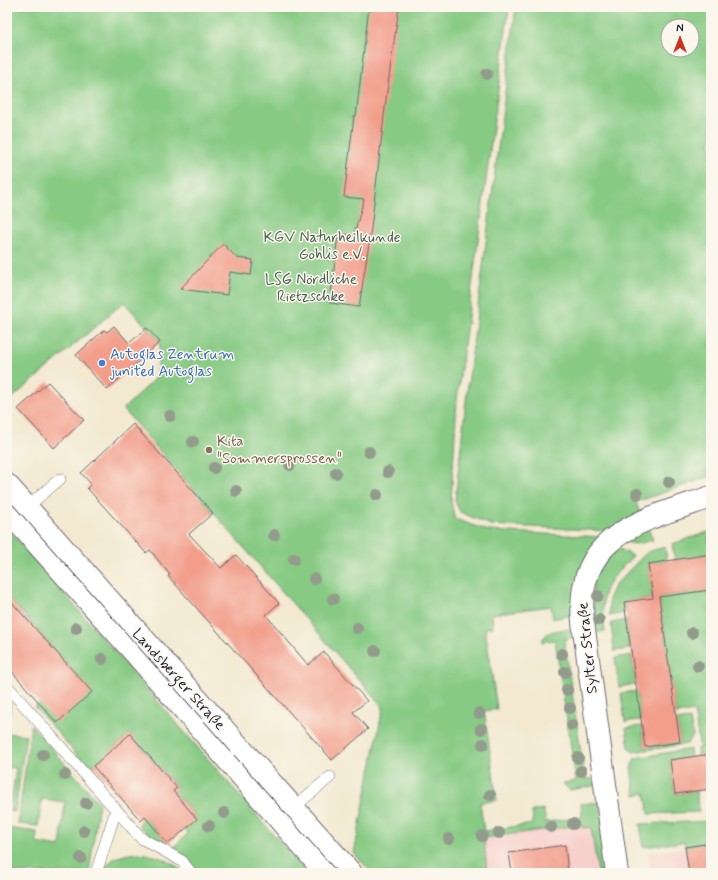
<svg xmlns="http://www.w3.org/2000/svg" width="718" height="880" viewBox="0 0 718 880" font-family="Mynerve,sans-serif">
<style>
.built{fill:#f7d0cc}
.green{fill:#87ca84;stroke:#547660;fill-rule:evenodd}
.building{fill:#f29e8b}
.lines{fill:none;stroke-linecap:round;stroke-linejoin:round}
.lane-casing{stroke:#6b686f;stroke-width:12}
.street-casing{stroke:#6b686f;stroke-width:24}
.secondary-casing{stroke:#6b686f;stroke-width:24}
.lane{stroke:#fff;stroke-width:11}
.street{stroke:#fff;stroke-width:22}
.secondary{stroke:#fff;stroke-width:22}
.tram{stroke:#22223b;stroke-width:1}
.tree{fill:#939c8c}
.shop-dot{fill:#3f7fe0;stroke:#fbf7ec;stroke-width:1.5}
.education-dot{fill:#8d6e63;stroke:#fbf7ec;stroke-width:1.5}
.labels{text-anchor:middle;stroke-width:3;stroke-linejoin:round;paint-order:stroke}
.park-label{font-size:15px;fill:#455d55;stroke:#fbf7ec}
.shop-label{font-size:15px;fill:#366cbe;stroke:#fbf7ec;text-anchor:start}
.education-label{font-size:15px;fill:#785e54;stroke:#fbf7ec;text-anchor:start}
.street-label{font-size:15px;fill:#22223b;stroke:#fbf7ec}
</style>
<rect width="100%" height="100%" fill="#fbf7ec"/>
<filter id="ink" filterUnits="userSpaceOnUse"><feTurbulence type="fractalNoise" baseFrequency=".025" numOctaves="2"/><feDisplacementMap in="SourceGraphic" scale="8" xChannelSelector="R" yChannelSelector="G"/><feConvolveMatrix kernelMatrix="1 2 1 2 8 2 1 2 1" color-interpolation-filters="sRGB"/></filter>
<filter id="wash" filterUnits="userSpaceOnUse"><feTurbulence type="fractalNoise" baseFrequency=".012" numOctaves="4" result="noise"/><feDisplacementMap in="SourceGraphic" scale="16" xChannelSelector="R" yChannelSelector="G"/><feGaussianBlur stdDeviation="0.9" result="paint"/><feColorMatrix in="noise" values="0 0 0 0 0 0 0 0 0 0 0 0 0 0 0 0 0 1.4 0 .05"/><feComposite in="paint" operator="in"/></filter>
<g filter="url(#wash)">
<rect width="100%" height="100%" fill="#f2e9d0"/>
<!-- built -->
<path class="built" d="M582,825V828L591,826L598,873H444L457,842Z
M711,843V873H650L648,853Z"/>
<!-- green -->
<path class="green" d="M7,7H509L457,399L451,502L455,519L489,531L603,537L572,615L553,619L551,606L492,614L493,627L485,628L497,709L484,711L497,800L480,803L484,831L533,824L532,811L543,809L546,822L582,817L581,804L600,802L609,873H598L591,827L582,828L581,825L484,838L487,873H372L354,853L383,707L123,409L157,377L160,342L124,302L11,399L7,394Z
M516,7H711V476L636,502L640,513L611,531L491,525L460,512L455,501L466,400ZM668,26H692V50H668Z
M7,528L307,873H224L219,868L213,873H199L184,857L172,849L188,833L185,829L197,818L173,791L177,787L130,734L93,766L85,764L35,707L40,703L92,692L9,598L7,599Z
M648,528L653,540C642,543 635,546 624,541Z
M708,532L711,554L675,560L672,544Z
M616,547L633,556C605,586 599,587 605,631L593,633V578Z
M665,547L667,561L648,564L653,598L624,602L625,613L609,616V597L614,586L647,552Z
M711,590V754L698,756L697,748H700L694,711L676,714L659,597Z
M626,620L630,649L614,651L611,623Z
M573,629L577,637L564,639L585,779L598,778L594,786L569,790L563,783L576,781L555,640L542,642C544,629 562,630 573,629Z
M631,655L636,684L619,687L615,658Z
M637,691L641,720L625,722L621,693Z
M7,701L11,703L7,733L26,735L15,812L10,811L16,768L7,767Z
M690,719L693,736L687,744L633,752L629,748L626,728L642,726L645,747L680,742L677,721Z
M31,725L99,803L89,873H11L7,869L8,828L37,832L36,843L60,847L65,802L42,799L38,826L18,824Z
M690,749L691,757L670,760L675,794L696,791L699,812L649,814L645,793L635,795L631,768L635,758Z
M145,817L168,844L146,833L139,826L141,821Z
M711,821V843L685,847L684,842L643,847L640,824Z
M139,853C155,855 173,860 183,873H103C108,857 124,854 139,853Z"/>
<g id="blocks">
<!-- building -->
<path class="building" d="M369,7H399L387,91L370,237L359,307L330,303L338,234L354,235L364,199L344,197L354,116H356Z
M223,244L237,258L253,260L251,275L230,272L227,295L180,289Z
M114,326L129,343L147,328L160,342L107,390L76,355L104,330L107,332Z
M48,382L84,420L54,448L18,409Z
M133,424L213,513L189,534L221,568L236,555L279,603L266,615L308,665L324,652L367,701L353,712L368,729L332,760L168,576L170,575L150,550L146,553L87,488L91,484L81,473Z
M711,554V590L659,597L680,742L645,747L624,602L653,598L648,564Z
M7,597L92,692L57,723L7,666Z
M130,734L177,788L173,791L197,819L168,844L145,817L141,821L93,766Z
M711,754V789L675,794L670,760Z
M711,843V873H689L685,847Z
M565,845L568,873H512L509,853Z"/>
</g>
</g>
<g filter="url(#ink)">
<use href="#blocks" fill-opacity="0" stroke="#6b686f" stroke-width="1"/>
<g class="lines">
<!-- lane casing -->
<g class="lane-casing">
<path id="lane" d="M27,507L60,479
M7,686L141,838L182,861L191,873
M293,808L330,777
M96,873L116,810"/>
</g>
<!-- street casing -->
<g class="street-casing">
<path id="street" d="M617,873L583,622C574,533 644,520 711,497"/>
</g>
<!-- secondary casing -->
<g class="secondary-casing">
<path id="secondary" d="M7,485L351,873
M7,510L135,653L326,873"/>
</g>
<!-- lane -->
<use href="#lane" class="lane"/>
<!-- street -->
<use href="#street" class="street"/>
<!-- secondary -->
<use href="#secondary" class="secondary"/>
<!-- tram -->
<path class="tram" d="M7,498L338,873"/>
</g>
<!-- trees -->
<g class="tree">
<circle cx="487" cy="74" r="6"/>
<circle cx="170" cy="416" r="6"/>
<circle cx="193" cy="442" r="6"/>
<circle cx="369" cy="452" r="6"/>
<circle cx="290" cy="465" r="6"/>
<circle cx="214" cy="468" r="6"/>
<circle cx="388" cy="472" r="6"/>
<circle cx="336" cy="473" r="6"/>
<circle cx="669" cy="482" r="6"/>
<circle cx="236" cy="491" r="6"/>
<circle cx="637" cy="494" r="6"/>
<circle cx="377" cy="495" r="6"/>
<circle cx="274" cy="535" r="6"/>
<circle cx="294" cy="559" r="6"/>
<circle cx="314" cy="579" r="6"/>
<circle cx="598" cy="596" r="6"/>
<circle cx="333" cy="599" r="6"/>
<circle cx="599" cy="620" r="6"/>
<circle cx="76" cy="628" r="6"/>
<circle cx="357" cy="628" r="6"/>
<circle cx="692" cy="633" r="6"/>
<circle cx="375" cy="651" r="6"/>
<circle cx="562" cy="654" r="6"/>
<circle cx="102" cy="659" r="6"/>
<circle cx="698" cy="666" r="6"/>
<circle cx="565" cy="672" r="6"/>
<circle cx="567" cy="690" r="6"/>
<circle cx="570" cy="708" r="6"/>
<circle cx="479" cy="713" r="6"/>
<circle cx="572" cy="725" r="6"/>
<circle cx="481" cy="729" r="6"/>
<circle cx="483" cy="744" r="6"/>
<circle cx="43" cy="755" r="6"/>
<circle cx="578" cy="758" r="6"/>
<circle cx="581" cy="771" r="6"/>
<circle cx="65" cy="775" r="6"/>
<circle cx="490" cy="795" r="6"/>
<circle cx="86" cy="803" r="6"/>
<circle cx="224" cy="813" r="6"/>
<circle cx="573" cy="824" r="6"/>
<circle cx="209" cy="826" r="6"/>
<circle cx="551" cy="827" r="6"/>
<circle cx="84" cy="831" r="6"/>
<circle cx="499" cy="833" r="6"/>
<circle cx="482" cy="836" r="6"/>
<circle cx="449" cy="839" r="6"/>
<circle cx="81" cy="858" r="6"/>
</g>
</g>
<!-- markers -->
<circle class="shop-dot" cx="102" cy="363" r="4"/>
<circle class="education-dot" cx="209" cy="450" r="4"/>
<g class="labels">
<!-- park labels -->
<g class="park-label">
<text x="332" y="242">KGV Naturheilkunde<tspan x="332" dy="17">Gohlis e.V.</tspan></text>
<text x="311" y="284">LSG Nördliche<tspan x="311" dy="17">Rietzschke</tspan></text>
</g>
<!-- shop labels -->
<g class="shop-label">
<text x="110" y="359">Autoglas Zentrum<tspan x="110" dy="17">junited Autoglas</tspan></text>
</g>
<!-- education labels -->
<g class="education-label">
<text x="217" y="446">Kita<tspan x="217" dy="17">"Sommersprossen"</tspan></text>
</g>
<!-- street labels -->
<g class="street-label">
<text transform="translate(587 648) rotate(-96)" y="5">Sylter Straße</text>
<text transform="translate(179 679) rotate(48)" y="5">Landsberger Straße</text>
</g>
</g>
<!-- margin -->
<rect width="718" height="880" fill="none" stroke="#fbf7ec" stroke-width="24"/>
<!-- north arrow -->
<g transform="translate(680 38)"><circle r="19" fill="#fbf7ec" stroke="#a4a2a5"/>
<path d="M0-3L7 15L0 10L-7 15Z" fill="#c8321e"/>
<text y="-6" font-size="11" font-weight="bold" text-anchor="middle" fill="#22223b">N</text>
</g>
</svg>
